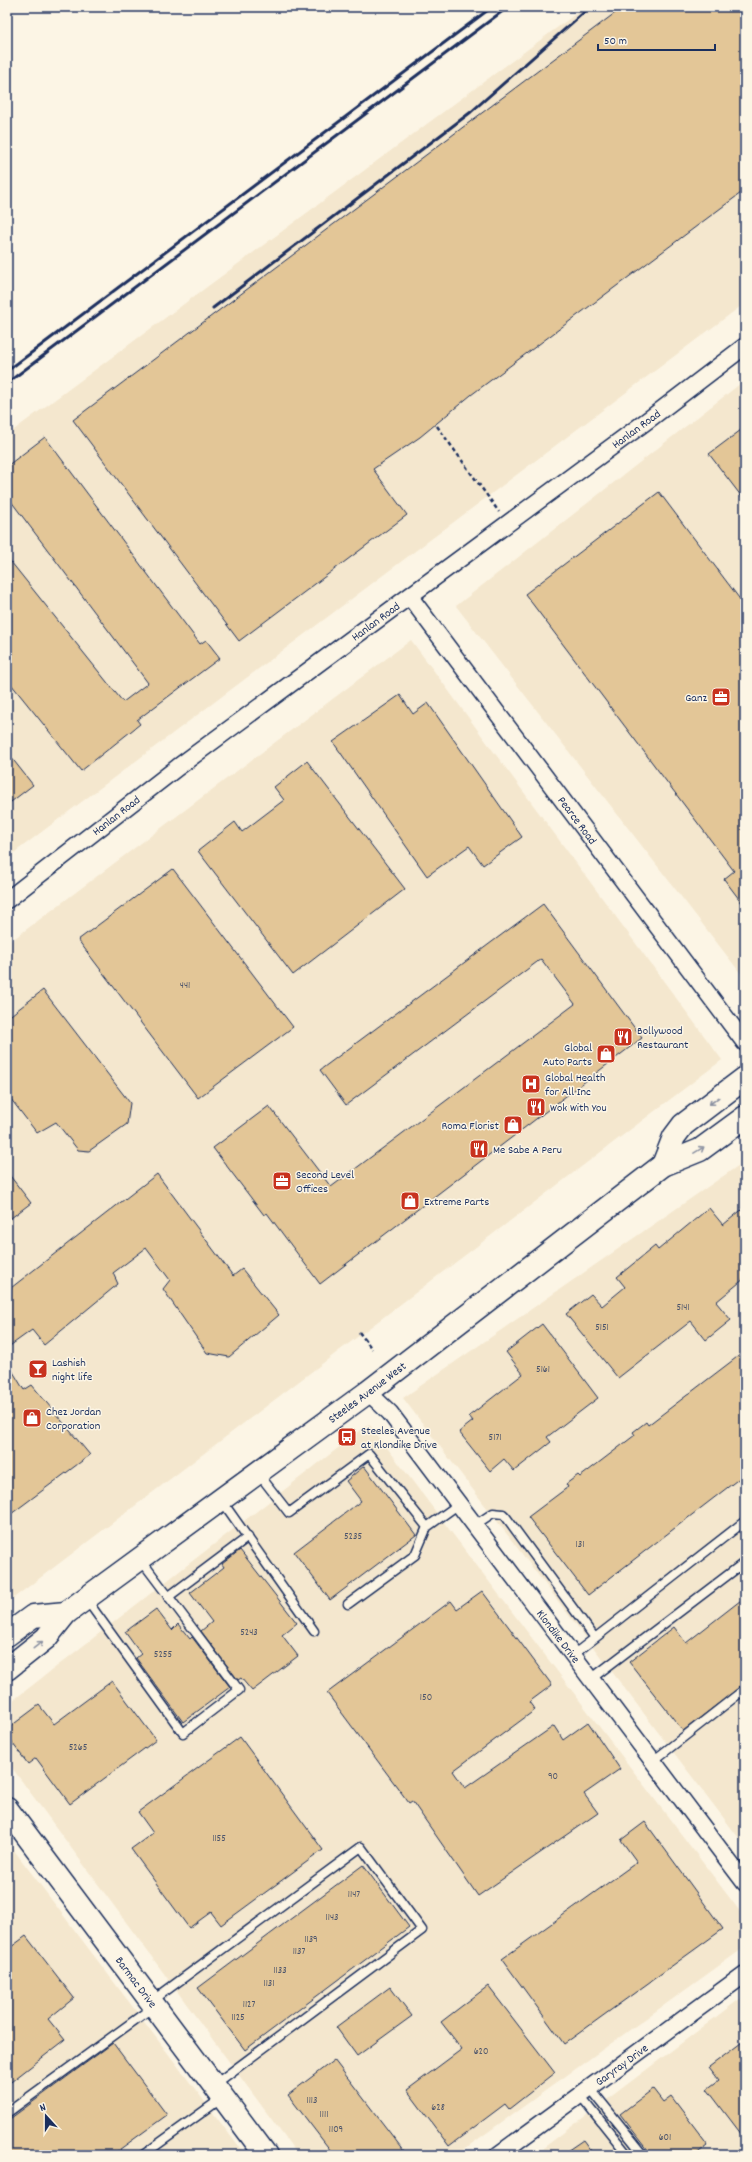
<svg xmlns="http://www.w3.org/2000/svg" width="752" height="2162" viewBox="0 0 752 2162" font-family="Dekko,sans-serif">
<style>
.built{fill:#f4e7ce}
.building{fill:#e3c697;stroke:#1b2f5e}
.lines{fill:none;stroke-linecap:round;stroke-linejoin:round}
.lane-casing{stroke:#1b2f5e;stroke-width:11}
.street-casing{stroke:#1b2f5e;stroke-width:19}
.secondary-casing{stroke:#1b2f5e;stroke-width:25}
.path{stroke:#1b2f5e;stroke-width:2.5;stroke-dasharray:4 3;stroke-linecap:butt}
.lane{stroke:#fcf5e5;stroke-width:8}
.street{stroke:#fcf5e5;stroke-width:16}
.secondary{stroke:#fcf5e5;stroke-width:22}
.rail{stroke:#1b2f5e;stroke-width:3}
.oneway{stroke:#8c92a2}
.labels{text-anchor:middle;stroke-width:3;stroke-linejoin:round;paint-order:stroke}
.number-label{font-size:10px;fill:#4d556c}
.street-label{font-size:12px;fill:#1b2f5e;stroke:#fcf5e5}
.poi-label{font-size:12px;fill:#1b2f5e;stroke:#fcf5e5;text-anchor:start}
</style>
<rect width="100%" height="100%" fill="#fcf5e5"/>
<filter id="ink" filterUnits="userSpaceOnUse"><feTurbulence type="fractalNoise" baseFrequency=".025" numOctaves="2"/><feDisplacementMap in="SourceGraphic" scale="8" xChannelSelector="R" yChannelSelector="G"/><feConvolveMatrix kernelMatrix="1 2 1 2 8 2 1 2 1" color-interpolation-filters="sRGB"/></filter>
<g filter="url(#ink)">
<!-- built -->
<path class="built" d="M585,7H745V303L7,858V435Z
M745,380V979L456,606Z
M411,640L722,1060L7,1603V944Z
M745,1161V1846L403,1398Z
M369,1424L745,1918V1947L456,2155H298L7,1761V1705Z
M7,1841L245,2155H7Z
M745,1995V2155H534Z"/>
<!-- building -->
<path class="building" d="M623,7H745V190L471,395L420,437L373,469L407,515L239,641L73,420Z
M745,427V501L709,454Z
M45,437L200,644L206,640L220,658L137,720L140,724L81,771L7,679V557L123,702L148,683L7,496V466Z
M659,492L745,606V907L724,879L734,871L525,594Z
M400,695L413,714L428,703L522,837L483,865L469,846L427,876L333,742Z
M7,752L33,785L7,805Z
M307,761L405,889L293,975L198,851L235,822L242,832L284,800L274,787Z
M173,869L293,1027L198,1098L78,940Z
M543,904L642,1038L320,1284L267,1213L264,1215L213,1148L269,1106L331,1187L575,1004L541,959L346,1105L320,1070Z
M43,990L130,1103L127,1124L89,1151L78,1150L56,1122L37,1133L7,1094V1018Z
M7,1172L31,1203L7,1221Z
M157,1174L233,1276L242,1269L279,1315L229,1357L207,1353L163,1289L170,1280L146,1248L113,1273L118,1284L44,1345L32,1330L7,1348V1291Z
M745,1207V1278L716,1302L731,1320L706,1340L691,1321L618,1378L566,1314L591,1294L602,1306L625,1287L617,1277L655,1246L658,1250L709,1208L723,1225Z
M542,1324L598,1398L547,1437L551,1442L514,1471L504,1459L490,1471L459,1432L473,1421L469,1416L523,1374L506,1352Z
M745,1351V1474L588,1595L528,1517L568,1487L566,1484L578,1475L580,1477L635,1435L633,1432L646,1422L648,1425Z
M7,1362L24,1390L32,1385L90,1455L7,1517Z
M364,1466L416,1535L330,1600L294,1552L361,1501L346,1481Z
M240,1550L297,1623L282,1635L298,1656L252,1691L241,1678L238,1680L201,1631L212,1622L190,1593L224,1567L222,1564Z
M482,1591L552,1685L529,1702L535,1710L453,1771L465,1788L554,1726L563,1740L588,1722L620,1769L584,1794L598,1813L478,1896L412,1801L409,1803L327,1693L451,1601L457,1609Z
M745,1597V1683L683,1731L629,1662L674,1627L686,1643Z
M156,1609L172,1630L178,1624L190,1639L192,1637L230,1687L183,1722L136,1658L141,1654L125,1632Z
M112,1681L156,1740L70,1804L36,1758L28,1764L7,1736V1729L39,1705L54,1724Z
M240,1737L323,1850L221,1925L211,1912L189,1928L131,1849L153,1833L138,1812Z
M645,1822L723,1929L564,2044L502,1959L637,1862L621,1840Z
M363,1865L409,1927L245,2050L198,1988Z
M26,1936L74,1998L48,2019L65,2040L7,2085V1950Z
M488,1986L555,2073L509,2109L505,2104L449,2146L407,2090L462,2049L441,2022Z
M390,1987L412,2016L357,2056L336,2027Z
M745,2040V2139L707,2089L719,2080L709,2067Z
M113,2043L167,2115L112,2155H7V2121Z
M334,2060L407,2155H334L288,2095Z
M653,2089L663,2102L671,2096L708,2145L695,2155H652L620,2114Z
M583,2140L594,2155H561Z"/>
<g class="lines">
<!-- lane casing -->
<g class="lane-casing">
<path id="lane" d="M258,1473L289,1513L369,1454L427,1527L459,1504
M222,1501L314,1631
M475,1525L493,1513L503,1514L506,1517L595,1638L745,1521
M168,1597L248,1537
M86,1599L183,1733L239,1690L141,1560
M348,1604L415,1555L427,1527
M573,1655L595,1638
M591,1679L745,1562
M653,1761L745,1689
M152,2001L361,1847L422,1930L214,2085
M590,2088L644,2155
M580,2095L628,2155
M7,2113L153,2007
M143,2155L222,2098"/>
</g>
<!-- street casing -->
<g class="street-casing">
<g id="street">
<path id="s1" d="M410,597L745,1043"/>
<path id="s2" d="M7,900L178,767L652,417L745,346"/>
<path id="s3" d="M368,1392L390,1413L745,1883"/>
<path id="s4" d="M498,2155L745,1974"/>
</g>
</g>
<!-- secondary casing -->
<g class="secondary-casing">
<g id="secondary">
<path d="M663,1165L674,1137L683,1125L745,1078"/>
<path d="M7,1635L33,1616L66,1613"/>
<path id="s5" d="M7,1669L46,1638L66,1613L368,1392L663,1165L700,1150L745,1117"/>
<path id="s6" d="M7,1809L266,2155"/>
</g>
</g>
<!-- path -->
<path class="path" d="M437,426L499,512
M359,1332L372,1349"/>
<!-- lane -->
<use href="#lane" class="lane"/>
<!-- street -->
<use href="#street" class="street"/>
<!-- secondary -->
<use href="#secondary" class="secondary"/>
<!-- rail -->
<path class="rail" d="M213,308L471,112L590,7
M7,371L492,7
M7,383L508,7"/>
</g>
<!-- one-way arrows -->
<defs><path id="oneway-shaft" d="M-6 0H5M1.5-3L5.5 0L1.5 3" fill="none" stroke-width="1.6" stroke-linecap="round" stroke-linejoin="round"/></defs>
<g class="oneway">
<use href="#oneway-shaft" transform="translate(714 1101) rotate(143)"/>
<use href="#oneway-shaft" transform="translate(699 1150) rotate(-31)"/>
<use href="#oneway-shaft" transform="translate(38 1645) rotate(-38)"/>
</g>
</g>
<!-- icons -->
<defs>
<g id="office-square" transform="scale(1)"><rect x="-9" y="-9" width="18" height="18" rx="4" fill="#c8321e" stroke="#fcf5e5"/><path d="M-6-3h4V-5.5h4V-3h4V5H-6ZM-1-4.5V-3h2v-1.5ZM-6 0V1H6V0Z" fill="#fff"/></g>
<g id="restaurant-square" transform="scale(1)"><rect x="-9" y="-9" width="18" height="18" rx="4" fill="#c8321e" stroke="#fcf5e5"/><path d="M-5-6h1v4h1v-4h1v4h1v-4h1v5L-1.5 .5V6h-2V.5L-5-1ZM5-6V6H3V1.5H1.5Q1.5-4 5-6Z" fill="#fff"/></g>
<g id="shop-square" transform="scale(1)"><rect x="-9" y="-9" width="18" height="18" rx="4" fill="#c8321e" stroke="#fcf5e5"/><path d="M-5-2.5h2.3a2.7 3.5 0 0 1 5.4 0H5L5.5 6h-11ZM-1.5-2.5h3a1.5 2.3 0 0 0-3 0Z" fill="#fff"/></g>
<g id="hospital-square" transform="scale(1)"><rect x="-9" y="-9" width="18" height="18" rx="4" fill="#c8321e" stroke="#fcf5e5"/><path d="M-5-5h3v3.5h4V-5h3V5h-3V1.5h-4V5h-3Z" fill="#fff"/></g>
<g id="bar-square" transform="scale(1)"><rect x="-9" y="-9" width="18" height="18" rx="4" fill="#c8321e" stroke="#fcf5e5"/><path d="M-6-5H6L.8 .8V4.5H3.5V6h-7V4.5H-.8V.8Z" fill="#fff"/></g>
<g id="bus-square" transform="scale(1)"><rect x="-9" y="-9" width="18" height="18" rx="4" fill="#c8321e" stroke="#fcf5e5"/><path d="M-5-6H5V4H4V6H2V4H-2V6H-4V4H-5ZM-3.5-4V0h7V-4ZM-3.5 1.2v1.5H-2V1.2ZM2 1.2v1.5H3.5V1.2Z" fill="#fff"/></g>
</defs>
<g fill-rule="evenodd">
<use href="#office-square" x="721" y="697"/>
<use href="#restaurant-square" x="623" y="1037"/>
<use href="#shop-square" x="606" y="1054"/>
<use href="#hospital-square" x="531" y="1084"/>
<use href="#restaurant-square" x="536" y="1107"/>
<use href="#shop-square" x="513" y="1125"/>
<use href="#restaurant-square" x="479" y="1149"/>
<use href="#office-square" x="282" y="1181"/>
<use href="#shop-square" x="410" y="1201"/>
<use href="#bar-square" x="38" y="1369"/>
<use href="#shop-square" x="32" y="1418"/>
<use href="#bus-square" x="347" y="1437"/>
</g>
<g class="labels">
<!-- number labels -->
<g class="number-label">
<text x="185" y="988">441</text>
<text x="683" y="1310">5141</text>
<text x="602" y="1330">5151</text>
<text x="543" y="1372">5161</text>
<text x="495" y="1440">5171</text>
<text x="353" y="1539">5235</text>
<text x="580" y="1547">131</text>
<text x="249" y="1635">5243</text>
<text x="163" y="1657">5255</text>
<text x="426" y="1700">150</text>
<text x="78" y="1750">5265</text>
<text x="553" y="1779">90</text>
<text x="219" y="1841">1155</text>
<text x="354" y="1897">1147</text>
<text x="332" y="1920">1143</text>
<text x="311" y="1942">1139</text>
<text x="299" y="1954">1137</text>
<text x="280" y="1973">1133</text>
<text x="269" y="1986">1131</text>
<text x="249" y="2007">1127</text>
<text x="238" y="2020">1125</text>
<text x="481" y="2054">620</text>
<text x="312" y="2103">1113</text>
<text x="438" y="2110">628</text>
<text x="324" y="2117">1111</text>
<text x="336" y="2132">1109</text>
<text x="665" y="2140">601</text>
</g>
<!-- street labels -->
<g class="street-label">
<text dy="4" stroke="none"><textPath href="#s2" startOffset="786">Hanlan Road</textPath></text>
<text dy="4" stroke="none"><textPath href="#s2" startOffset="462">Hanlan Road</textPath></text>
<text dy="4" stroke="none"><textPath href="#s2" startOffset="138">Hanlan Road</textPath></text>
<text dy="4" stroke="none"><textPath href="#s1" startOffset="279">Pearce Road</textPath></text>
<text dy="4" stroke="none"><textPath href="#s5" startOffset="455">Steeles Avenue West</textPath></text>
<text dy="4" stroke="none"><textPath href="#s3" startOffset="310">Klondike Drive</textPath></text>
<text dy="4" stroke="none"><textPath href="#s6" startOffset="216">Barmac Drive</textPath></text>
<text dy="4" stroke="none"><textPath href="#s4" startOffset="153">Garyray Drive</textPath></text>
</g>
<!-- poi labels -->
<g class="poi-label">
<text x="707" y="701" text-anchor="end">Ganz</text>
<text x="637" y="1034">Bollywood<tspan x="637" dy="14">Restaurant</tspan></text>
<text x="592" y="1051" text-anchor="end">Global<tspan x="592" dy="14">Auto Parts</tspan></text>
<text x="545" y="1081">Global Health<tspan x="545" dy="14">for All Inc</tspan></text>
<text x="550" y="1111">Wok With You</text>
<text x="499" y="1129" text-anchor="end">Roma Florist</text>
<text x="493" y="1153">Me Sabe A Peru</text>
<text x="296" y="1178">Second Level<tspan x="296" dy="14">Offices</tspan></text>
<text x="424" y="1205">Extreme Parts</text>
<text x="52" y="1366">Lashish<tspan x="52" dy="14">night life</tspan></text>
<text x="46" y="1415">Chez Jordan<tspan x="46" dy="14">Corporation</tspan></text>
<text x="361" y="1434">Steeles Avenue<tspan x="361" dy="14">at Klondike Drive</tspan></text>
</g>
</g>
<!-- margin -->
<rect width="752" height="2162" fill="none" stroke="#fcf5e5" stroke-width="24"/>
<rect x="12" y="12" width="728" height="2138" fill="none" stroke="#1b2f5e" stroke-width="1.5" filter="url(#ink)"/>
<!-- north arrow -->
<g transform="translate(46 2116) rotate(339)" stroke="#fcf5e5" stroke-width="3" paint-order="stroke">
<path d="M0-3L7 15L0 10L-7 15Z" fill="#1b2f5e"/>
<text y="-6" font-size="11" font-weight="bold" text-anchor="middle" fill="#1b2f5e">N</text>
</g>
<!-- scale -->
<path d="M598 44v6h117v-6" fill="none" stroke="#1b2f5e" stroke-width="2"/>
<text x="604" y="44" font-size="12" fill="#1b2f5e" stroke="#fcf5e5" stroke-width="3" paint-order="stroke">50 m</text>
</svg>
